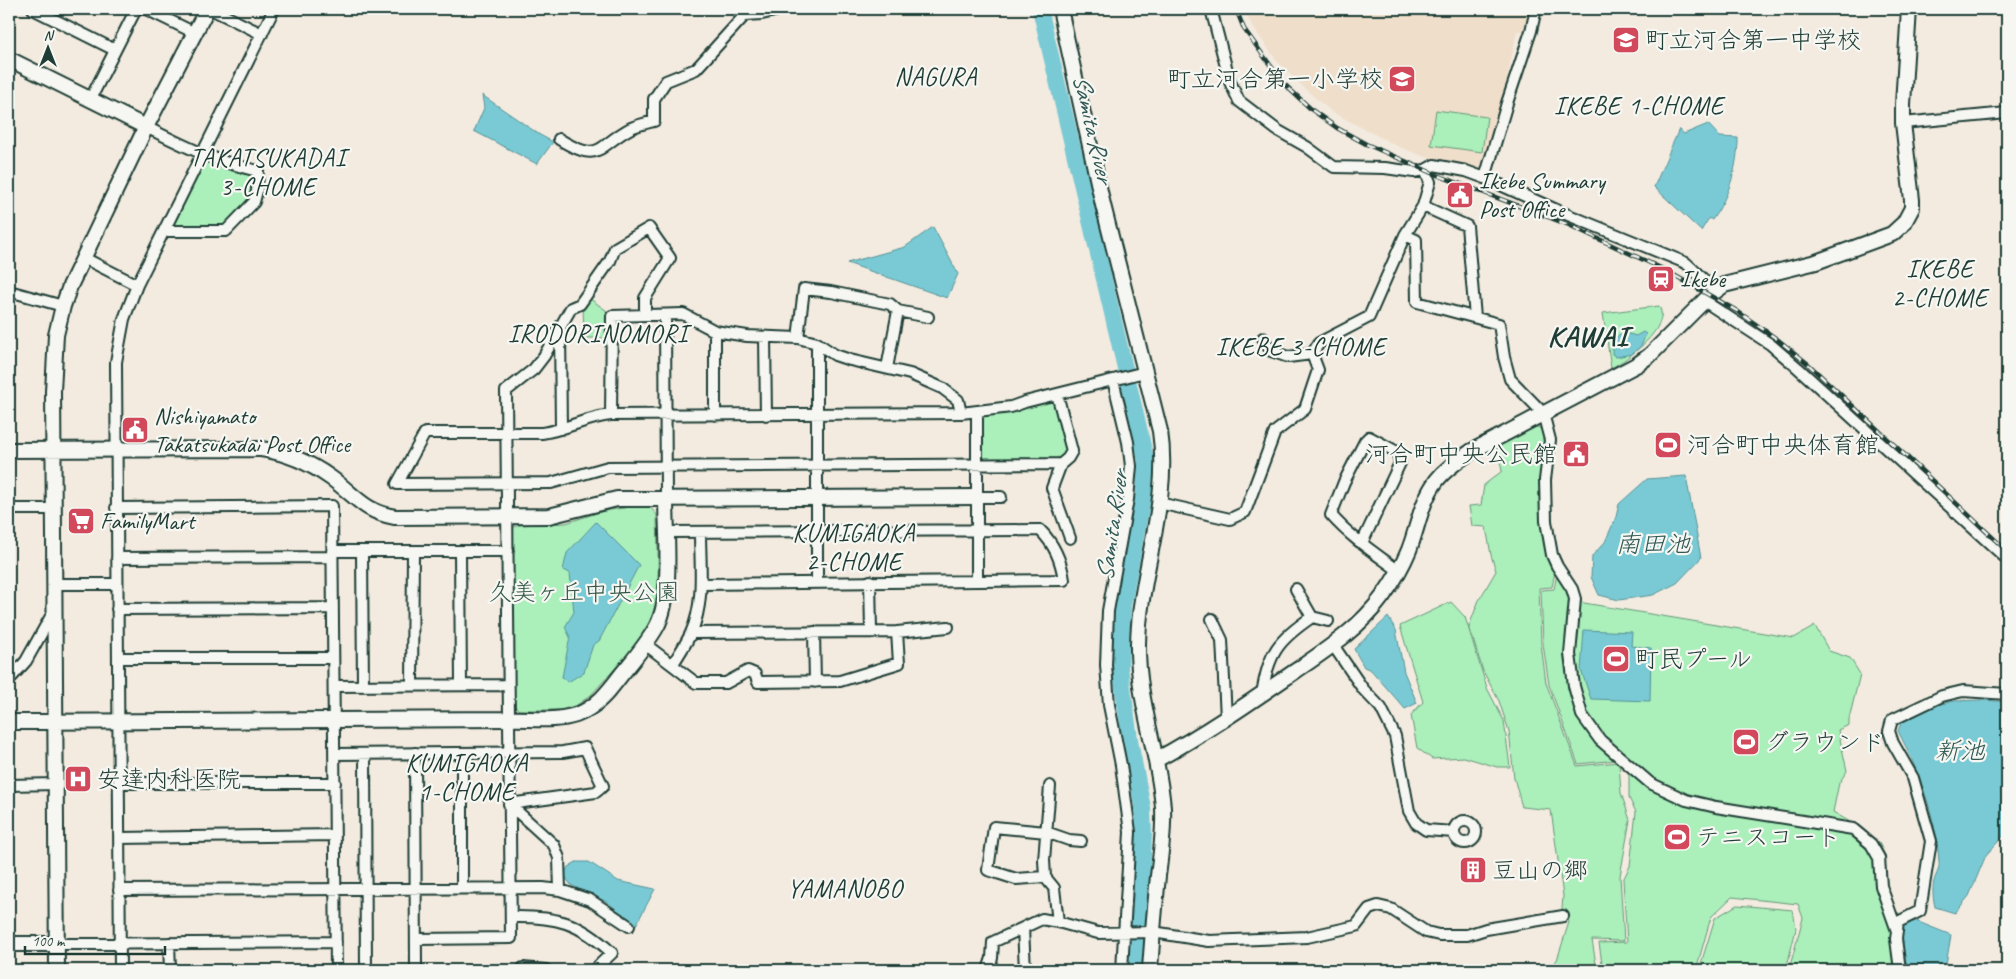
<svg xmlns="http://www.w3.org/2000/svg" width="2016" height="979" viewBox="0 0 2016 979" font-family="Caveat,'Klee One',sans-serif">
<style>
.built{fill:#efdeca}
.green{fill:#abefba;stroke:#659677}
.water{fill:#7acad5;stroke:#569295}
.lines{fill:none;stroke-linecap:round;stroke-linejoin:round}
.river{stroke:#7acad5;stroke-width:16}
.street-casing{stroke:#1f3d34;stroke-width:14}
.secondary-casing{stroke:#1f3d34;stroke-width:18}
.street{stroke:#f6f6f2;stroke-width:10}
.secondary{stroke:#f6f6f2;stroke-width:14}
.rail-casing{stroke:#1f3d34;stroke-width:4.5}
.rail{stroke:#f6f6f2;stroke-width:2.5;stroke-dasharray:8;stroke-linecap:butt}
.labels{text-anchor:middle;stroke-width:4.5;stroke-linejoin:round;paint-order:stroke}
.poi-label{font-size:24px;fill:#1f3d34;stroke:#f6f6f2;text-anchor:start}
.park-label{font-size:24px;fill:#345848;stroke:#f6f6f2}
.neighbourhood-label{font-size:25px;letter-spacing:1px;fill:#1f3d34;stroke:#f6f6f2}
.water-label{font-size:25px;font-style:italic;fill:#315954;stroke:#f6f6f2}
.district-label{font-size:29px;font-weight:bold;letter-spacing:1px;fill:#1f3d34;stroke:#f6f6f2}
</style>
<rect width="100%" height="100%" fill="#f3ebe0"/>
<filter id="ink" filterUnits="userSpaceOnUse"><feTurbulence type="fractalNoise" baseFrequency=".02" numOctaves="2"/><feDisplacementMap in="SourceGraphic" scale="10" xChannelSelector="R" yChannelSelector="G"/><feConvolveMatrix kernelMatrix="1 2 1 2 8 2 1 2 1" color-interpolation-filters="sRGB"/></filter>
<g filter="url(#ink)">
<!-- built -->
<path class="built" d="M1243,9H1530L1525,31H1517L1499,117L1484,163L1477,169L1447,160L1431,159L1397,146L1332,112L1305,89L1277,61L1253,27Z"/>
<!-- green -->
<path class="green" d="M1436,110L1487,117L1482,152L1431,145Z
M208,163L248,173L253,177C253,181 254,186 253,190C251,203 234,221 221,227H177L173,222L203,165Z
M589,298L607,311V338H584L583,306Z
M1659,306C1672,327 1627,360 1611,368L1603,313Z
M1049,400L1055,403L1068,447C1067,454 1065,456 1059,459L985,460L981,456V417L986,413Z
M1528,426L1538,427L1545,434L1539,481L1546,551L1555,572L1552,587L1539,588L1541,644L1546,683L1577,766L1619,762L1617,760L1578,764L1549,685L1543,644L1541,590L1554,589L1557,574L1571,596L1584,603L1794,638L1815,626L1829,651L1850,658L1860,674L1849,719V725L1838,730L1847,771L1839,783L1833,812L1857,826L1879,843L1885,855L1884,881L1894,911L1899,913L1891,929L1896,970H1792L1790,966L1803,918L1798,904L1732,897L1711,917L1696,970H1603L1599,943L1627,942L1623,880L1630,866L1636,812L1629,798V770L1619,762L1621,793L1630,820L1620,876L1624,941L1592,940L1597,970H1532L1537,966L1552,964L1557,960L1569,922L1562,909L1563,896L1551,810L1522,807L1514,778L1509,731L1499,701L1483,671L1469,626L1479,600L1496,571L1491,555L1486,527L1472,526L1469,506L1481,505L1484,485L1502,471L1496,443Z
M631,507H650L657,515C657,544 662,590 652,615C641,644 611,672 591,695L577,705L561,710H519L513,705L512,529L518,525L566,523L603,511Z
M1451,602L1465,617L1487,688L1504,721L1510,767H1497L1464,757L1432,759L1417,748L1411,715L1423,702L1400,626Z
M1737,905L1793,910L1796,929L1786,970H1699L1715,918Z"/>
<!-- water -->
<path class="water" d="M482,95L540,135L553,142L537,164L474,131L484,108Z
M1708,124L1720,137L1738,138V143C1736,172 1729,196 1712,220L1709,218L1701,231L1654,187L1679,129L1684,134Z
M933,227L958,274L947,298L847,263L905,247Z
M1643,332L1646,334L1641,346L1632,354L1616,357L1612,354V339L1625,333L1636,336Z
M1686,476L1701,558L1677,583L1653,595L1619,600L1599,595L1591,577L1592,556L1605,542L1616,517L1619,504L1647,479Z
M596,522L639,565L599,641L593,645L584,672L568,682L562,677L570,637L565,627L574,612L570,573L563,570L567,553Z
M1388,617L1396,630L1404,672L1417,703L1405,709L1371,670L1364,667L1354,649Z
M1584,630L1632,632L1631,646L1651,648L1650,701L1591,699L1581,670Z
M1984,700L2007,702V832L1986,855L1969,896L1955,913L1935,907C1933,898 1932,890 1934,881C1936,874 1940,869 1939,862C1936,815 1919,772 1898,731L1901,723L1937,705L1954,701Z
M576,862H589L618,881L655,889L636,925L607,902L571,885L564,875L568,867Z
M1916,921L1951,935L1945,970H1908L1900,936L1904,925Z"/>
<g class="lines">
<!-- river -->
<path class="river" d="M1040,9L1138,423L1146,460L1144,493L1123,605L1120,667L1131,746L1143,808L1144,834L1137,970"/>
<!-- street casing -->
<g class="street-casing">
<path id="street" d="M33,9L115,50
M146,9L195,33
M211,9L262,34
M1211,9L1230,82L1239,101L1277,130L1307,147L1334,167L1385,168L1414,172L1425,170L1434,165L1466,171L1485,178L1561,212L1686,263L1715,290
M90,100L136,9
M1903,123L2007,113
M146,127C186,147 214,161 258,171L257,191L254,202L226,231H165
M559,139C601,165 597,146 631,128C638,125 646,123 654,121V99L666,81L696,69L745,15L762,14L783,9
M1485,178L1507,103L1531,31L1536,9
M1423,206L1467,226L1475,317
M1405,235L1416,240L1417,302L1499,324L1504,357L1510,379L1543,413L1550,440L1545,480L1546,521L1552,555L1557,566L1572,589L1575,599L1570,654L1574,686L1582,715L1600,740L1650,783L1686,800L1716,807L1853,829L1871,844L1879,858L1881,886L1897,931
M82,257L137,285
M9,291L63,306
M1704,301L1770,344L1798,368L2007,559
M898,311L928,317
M665,315L666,498
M560,328L561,429
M765,337L766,415
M798,338L804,289L831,292L890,304L898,311L887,368
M1263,338L1271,351L1288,357L1312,354
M817,343V581
M1113,380L1128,442L1131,466L1128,499L1108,611L1106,665L1109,705L1121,765L1130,832L1122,970
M1057,394L1072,451L1068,458L1061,464L608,467L551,483L397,484L425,433H542C566,430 587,417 611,415L961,413L1011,407L1025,402L1145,372
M977,411V581
M611,415L612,316L683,314L715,331L747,336L798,338L817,343L835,355L850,360L910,374L942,388L958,400L961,413
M715,415V331
M1061,464L1052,488L1070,538
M977,497H1001
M1159,503L1230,519L1245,512L1275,432L1305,409L1318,370L1312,354L1319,343L1369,317L1405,235L1423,206L1430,182L1425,170
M116,508L332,506L336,970
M9,509H54
M666,532L1040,530C1054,544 1061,559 1064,580L701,584
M1362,543L1400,463L1397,452L1369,437L1365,441L1344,482L1331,515C1350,537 1376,554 1399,571
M332,551H508
M362,552L363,686
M460,552L461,685
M117,558L332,557
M870,581L871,631
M54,584H117
M117,609L333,608
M1312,617L1328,621
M1212,619L1222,640L1226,718
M814,632L815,682
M897,632L948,627
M645,644L696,683H726L748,671L755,674L758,682L840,681L899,663L897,632L691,633
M1333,645L1363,689L1381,708L1395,736L1409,811L1416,823L1426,830L1454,832
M118,658H333
M673,664C679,654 686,644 691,633C705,602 700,565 700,532
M9,680L26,661L54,611
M334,686L508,685
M412,686L413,552
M1262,695C1268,653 1278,640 1312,617L1296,589
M415,753L416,970
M462,753V888
M334,754L563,752L585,748L603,786L596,792L509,804
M365,754L366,970
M119,783H335
M9,785L56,784
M1050,786L1044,860L1045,877L1054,888L1058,922L1098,933L1153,932L1209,941L1307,937L1356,926L1369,909L1378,906L1391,909L1426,932L1439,935H1467L1486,929L1563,916
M509,804L554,845L559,858L560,890
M1454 832a11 11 0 1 1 22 0a11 11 0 1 1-22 0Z
M119,838L335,835
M1045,877L1016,879L988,870L994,827L1046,832L1069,840L1081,841
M119,890L543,888L560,890L590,900L629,926
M511,917C556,916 579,922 612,953L594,970
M1023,928L1025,970
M416,939L511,938L506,391L534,369L544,356L571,308L580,304L610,261L615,248L649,228L670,258L645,298V315
M169,943L170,970
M56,944L336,942
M120,970L116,362L124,319L137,285L274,9
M524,970L523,968L546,970
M988,970L992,958L993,942L1042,919L1058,922
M1900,970L1896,939L1898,922L1920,911L1931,841L1913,778L1893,743L1889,731L1892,720L1942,696L1963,691L2007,694"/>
</g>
<!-- secondary casing -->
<g class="secondary-casing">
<path id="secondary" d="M1060,9L1103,205L1160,431C1171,502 1139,573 1138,644C1137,700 1159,753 1163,808C1164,831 1161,854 1158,876C1155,907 1152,939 1150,970
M9,59L146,127
M9,450L261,449C288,453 309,462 331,478C355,495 364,512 395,517L549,516L617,499L977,497
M9,722L508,719C530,718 555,722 576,715C596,708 609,691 621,675C634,659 647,644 657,626C673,595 666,534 666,498
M1156,760C1204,734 1249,703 1294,672C1326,650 1359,629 1383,596C1393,582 1402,567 1409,550C1418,527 1421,501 1437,480C1446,468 1459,460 1472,451L1638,364L1650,355L1709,296L1724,285L1816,262L1892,234L1904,223L1912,208V200L1903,123V104L1909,9
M9,944H56
M57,970L53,391L56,335L63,306L70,286L146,127L207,9"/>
</g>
<!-- street -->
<use href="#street" class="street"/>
<!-- secondary -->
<use href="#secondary" class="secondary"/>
<!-- rail casing -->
<g class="rail-casing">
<path id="rail" d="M1236,9L1244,29L1284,84L1312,110L1337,128L1366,144L1437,175L1569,225L1665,270L1737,311L1777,339L1807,363L2007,551"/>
</g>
<!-- rail -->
<use href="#rail" class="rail"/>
</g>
</g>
<!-- icons -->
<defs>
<g id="school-square" transform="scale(1.4375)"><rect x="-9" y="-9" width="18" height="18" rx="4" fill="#d1495b" stroke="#f6f6f2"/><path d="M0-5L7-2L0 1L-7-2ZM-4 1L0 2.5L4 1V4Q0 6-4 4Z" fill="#fff"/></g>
<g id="civic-square" transform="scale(1.4375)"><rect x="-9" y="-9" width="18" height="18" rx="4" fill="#d1495b" stroke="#f6f6f2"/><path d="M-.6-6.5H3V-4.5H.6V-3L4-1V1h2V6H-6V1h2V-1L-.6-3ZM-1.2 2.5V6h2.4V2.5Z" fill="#fff"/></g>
<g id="station-square" transform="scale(1.4375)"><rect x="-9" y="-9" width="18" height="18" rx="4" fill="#d1495b" stroke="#f6f6f2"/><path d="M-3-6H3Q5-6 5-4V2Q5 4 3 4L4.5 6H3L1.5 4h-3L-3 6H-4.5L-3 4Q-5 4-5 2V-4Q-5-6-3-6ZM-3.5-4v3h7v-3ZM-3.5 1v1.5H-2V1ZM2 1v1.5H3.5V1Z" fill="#fff"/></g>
<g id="stadium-square" transform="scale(1.4375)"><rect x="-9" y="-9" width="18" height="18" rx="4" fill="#d1495b" stroke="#f6f6f2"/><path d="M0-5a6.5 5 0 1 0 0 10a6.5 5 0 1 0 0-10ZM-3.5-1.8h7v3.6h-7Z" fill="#fff"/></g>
<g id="supermarket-square" transform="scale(1.4375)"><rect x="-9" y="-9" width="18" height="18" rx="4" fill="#d1495b" stroke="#f6f6f2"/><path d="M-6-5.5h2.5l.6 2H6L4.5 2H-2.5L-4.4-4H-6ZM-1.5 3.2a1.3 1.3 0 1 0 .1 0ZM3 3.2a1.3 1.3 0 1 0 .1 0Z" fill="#fff"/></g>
<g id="hospital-square" transform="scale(1.4375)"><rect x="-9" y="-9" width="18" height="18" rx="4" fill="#d1495b" stroke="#f6f6f2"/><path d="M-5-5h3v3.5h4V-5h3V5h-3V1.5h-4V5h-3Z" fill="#fff"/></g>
<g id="building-square" transform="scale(1.4375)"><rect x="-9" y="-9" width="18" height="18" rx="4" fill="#d1495b" stroke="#f6f6f2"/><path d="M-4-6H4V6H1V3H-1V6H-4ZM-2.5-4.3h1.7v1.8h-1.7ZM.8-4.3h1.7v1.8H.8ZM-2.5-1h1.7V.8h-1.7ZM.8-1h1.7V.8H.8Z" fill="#fff"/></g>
</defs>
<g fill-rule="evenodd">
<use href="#school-square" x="1626" y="40"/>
<use href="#school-square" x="1402" y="79"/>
<use href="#civic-square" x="1460" y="195"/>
<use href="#station-square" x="1661" y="279"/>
<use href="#civic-square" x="135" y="430"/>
<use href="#stadium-square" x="1668" y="445"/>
<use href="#civic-square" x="1576" y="454"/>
<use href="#supermarket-square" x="81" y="521"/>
<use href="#stadium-square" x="1616" y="659"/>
<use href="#stadium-square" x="1746" y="742"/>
<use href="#hospital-square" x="78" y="779"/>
<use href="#stadium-square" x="1677" y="837"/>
<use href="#building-square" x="1473" y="870"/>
</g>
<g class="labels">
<!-- poi labels -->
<g class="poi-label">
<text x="1645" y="48">町立河合第一中学校</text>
<text x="1383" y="87" text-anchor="end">町立河合第一小学校</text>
<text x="1479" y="189">Ikebe Summary<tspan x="1479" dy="28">Post Office</tspan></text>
<text x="1680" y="287">Ikebe</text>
<text x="154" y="424">Nishiyamato<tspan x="154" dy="28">Takatsukadai Post Office</tspan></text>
<text x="1687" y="453">河合町中央体育館</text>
<text x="1557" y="462" text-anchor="end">河合町中央公民館</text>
<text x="100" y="529">FamilyMart</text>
<text x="1635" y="667">町民プール</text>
<text x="1765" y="750">グラウンド</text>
<text x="97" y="787">安達内科医院</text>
<text x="1696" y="845">テニスコート</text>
<text x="1492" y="878">豆山の郷</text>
</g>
<!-- park labels -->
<g class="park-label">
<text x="584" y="600">久美ヶ丘中央公園</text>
</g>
<!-- neighbourhood labels -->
<g class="neighbourhood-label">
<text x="936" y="85">NAGURA</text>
<text x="1639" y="114">IKEBE 1-CHOME</text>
<text x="268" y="166">TAKATSUKADAI<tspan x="268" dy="29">3-CHOME</tspan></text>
<text x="1940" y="277">IKEBE<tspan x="1940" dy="29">2-CHOME</tspan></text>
<text x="598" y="342">IRODORINOMORI</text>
<text x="1301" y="355">IKEBE 3-CHOME</text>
<text x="854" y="541">KUMIGAOKA<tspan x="854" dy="29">2-CHOME</tspan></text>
<text x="467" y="771">KUMIGAOKA<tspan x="467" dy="29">1-CHOME</tspan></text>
<text x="845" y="897">YAMANOBO</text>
</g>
<!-- water labels -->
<g class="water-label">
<text transform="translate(1094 128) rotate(77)" y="9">Samita River</text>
<text transform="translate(1111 526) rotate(-82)" y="9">Samita River</text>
<text x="1653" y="552">南田池</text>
<text x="1960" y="759">新池</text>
</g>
<!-- district labels -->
<g class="district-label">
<text x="1588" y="346">KAWAI</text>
</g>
</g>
<!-- margin -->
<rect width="2016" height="979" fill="none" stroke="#f6f6f2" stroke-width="30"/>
<rect x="15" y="15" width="1986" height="949" fill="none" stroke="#1f3d34" stroke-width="2" filter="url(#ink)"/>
<!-- north arrow -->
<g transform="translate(48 48)" stroke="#f6f6f2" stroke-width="4" paint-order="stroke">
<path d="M0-4L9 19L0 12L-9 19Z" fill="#1f3d34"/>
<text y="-8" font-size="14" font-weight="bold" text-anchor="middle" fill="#1f3d34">N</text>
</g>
<!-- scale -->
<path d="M25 946v8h140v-8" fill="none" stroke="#1f3d34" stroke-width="2.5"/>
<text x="32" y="946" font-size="15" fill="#1f3d34" stroke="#f6f6f2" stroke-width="4" paint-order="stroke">100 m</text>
</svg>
